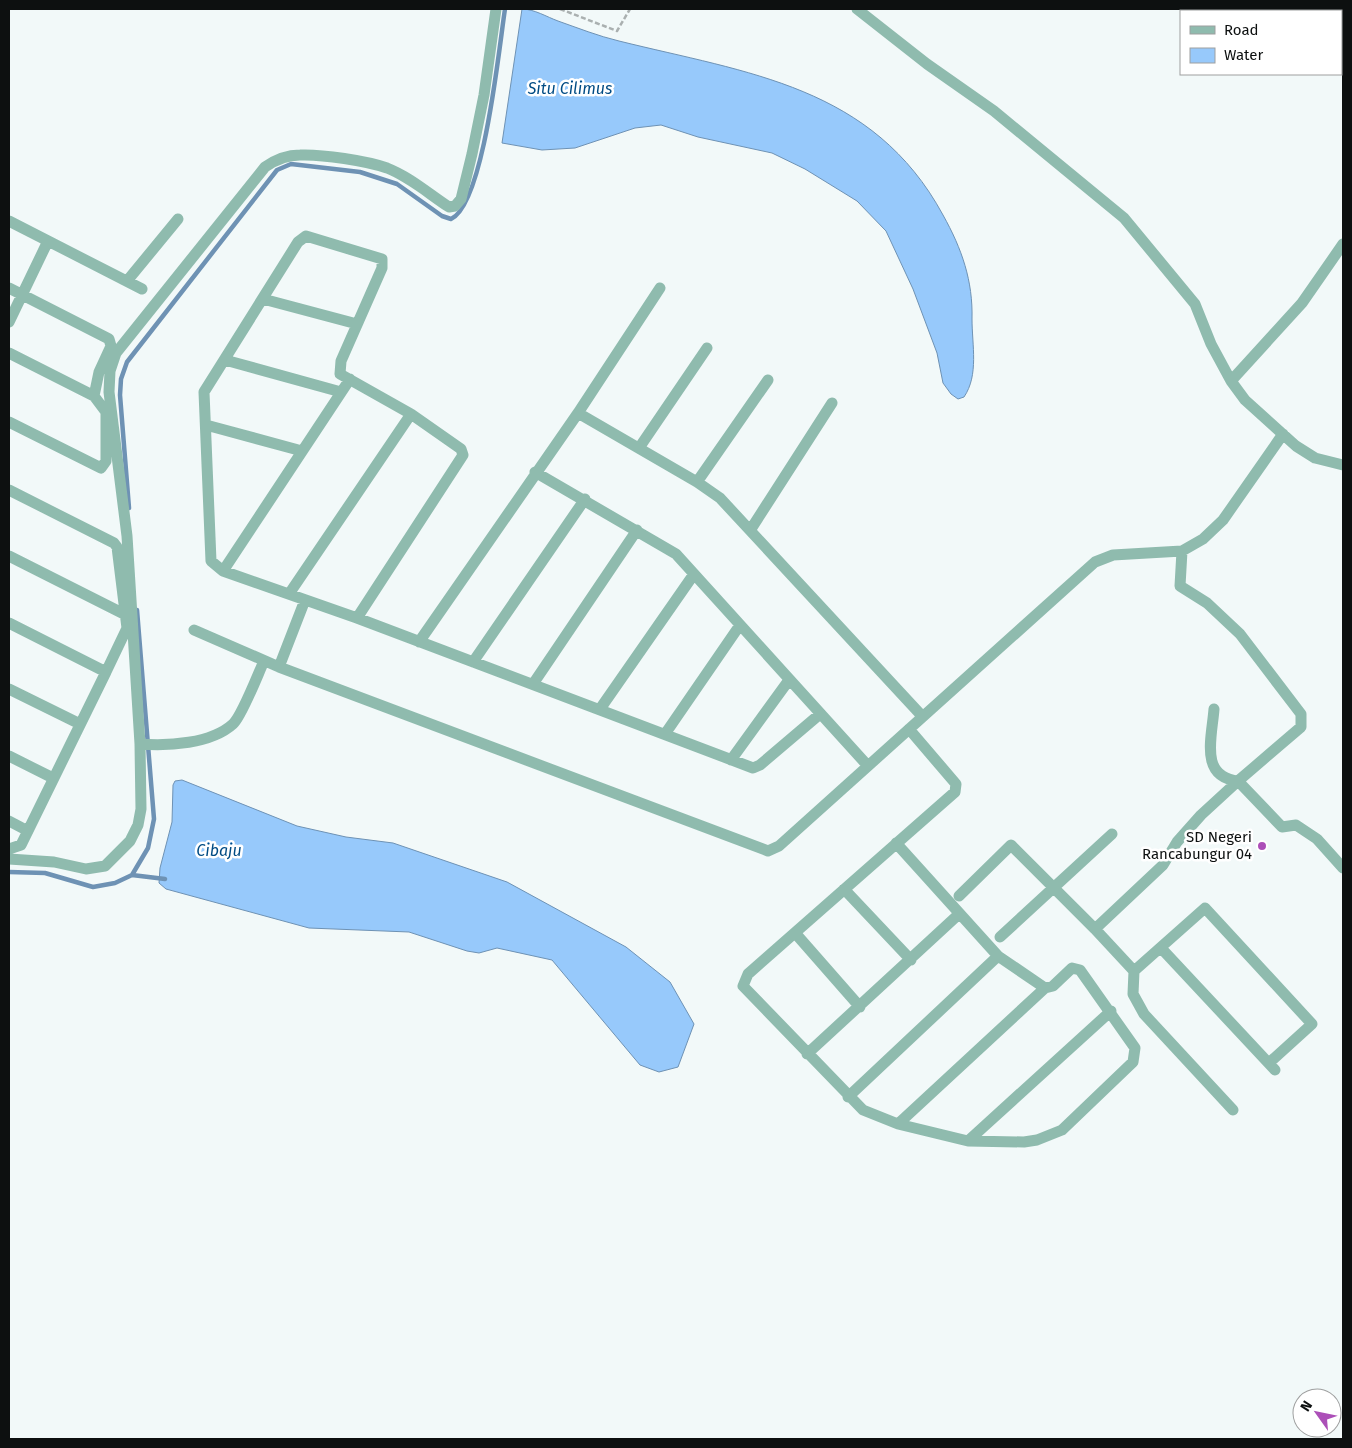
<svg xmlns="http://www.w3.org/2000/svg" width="1352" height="1448" viewBox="0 0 1352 1448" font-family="'Fira Sans',sans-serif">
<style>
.water{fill:#97c9fb;stroke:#6e92b4}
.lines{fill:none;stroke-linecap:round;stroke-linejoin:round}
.stream{stroke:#6e92b4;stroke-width:4.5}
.path{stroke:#aab0b0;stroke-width:2.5;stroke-dasharray:5 2.5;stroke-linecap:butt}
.street{stroke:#8fbbae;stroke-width:11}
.poi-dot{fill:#ac4fb8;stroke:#fff;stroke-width:2}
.labels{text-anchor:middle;stroke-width:5;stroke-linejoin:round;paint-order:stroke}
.poi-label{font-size:15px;fill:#0d1010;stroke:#fff;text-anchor:end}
.water-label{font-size:16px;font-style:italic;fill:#004b83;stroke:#fff}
</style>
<rect width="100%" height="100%" fill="#f2f9f9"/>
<!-- water -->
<path class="water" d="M522,9C534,9 547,17 558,21C578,28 598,36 619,41C748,73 873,86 943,215C962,249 973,281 972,319C972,345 979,375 964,397L958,399L951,394L943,383L937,353L913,289L886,231L857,201L805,169L772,153L698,137L661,125L635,128L575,148L542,150L502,143Z
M182,780L297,826L346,837L393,843L507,882L626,947L670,982L694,1024L678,1067L659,1072L640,1065L552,960L497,948L479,953L467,951L409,932L309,928L166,889L159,883L160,868L172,822L173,785L175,781Z"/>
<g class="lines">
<!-- stream -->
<path class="stream" d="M129,508L120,395L121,379L127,362L277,170L291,164L360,172L397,184L442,216L451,219C484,204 499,47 505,9
M9,872L45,873L93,887L115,883L132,875L148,848L154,819L137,610
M132,875L165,879"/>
<!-- path -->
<path class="path" d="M560,9L617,31L630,9"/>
<!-- street -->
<path class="street" d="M857,9L927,64L994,111L1124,218L1195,304L1211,344L1231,381L1245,400L1296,446L1315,458L1343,465
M9,221L142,289
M127,281L178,219
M9,288L109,339L111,346L99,372L94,396L106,412V461L101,468L9,422
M263,299L357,324
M9,322L48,241
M9,353L94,396
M225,360L341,392
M1231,381L1302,303L1343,244
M578,413L697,482L720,498L922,716
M206,425L302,451
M639,448L707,348
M535,472L676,554L868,766
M697,482L768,380
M9,490L114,543L117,547L127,628L106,672L9,623
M751,529L832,403
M1182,551L1180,586L1207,603L1240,634L1301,714V727L1238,781L1282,827L1296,825L1317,839L1343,868
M9,556L126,615
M223,571L350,379
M289,594L411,414
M357,618L463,455L461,449L411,414L340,374L341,361L382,268V259L306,236L298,242L204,392L211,561L223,571L357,618L753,768L760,765L820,714
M194,630L279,667L768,851L779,846L1095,562L1113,555L1182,551L1203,539L1223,520L1283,434
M419,642L578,413L660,288
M473,662L585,499
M279,667L305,600
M533,684L637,530
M9,689L80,724
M600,709L694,574
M1214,709C1212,737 1199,777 1238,781
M665,734L740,625
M140,744C168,746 211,744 233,724C242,716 258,674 264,661
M9,756L53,778
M731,760L789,680
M9,821L28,831
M896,843L998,956L1045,988
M9,849L21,845L106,672
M9,859L54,862L86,869L105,866L130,841L138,825L141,809L140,744L127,536L109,392L110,371L116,353L265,167C275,160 287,155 300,155C322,154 367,161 387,168C410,177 429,194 449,207L455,206L461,199L472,154L484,95L496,9
M844,889L911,960
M959,896L1011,845L1095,929L1134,971L1133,994L1144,1014L1233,1110
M1095,929L1163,865L1177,842L1201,815L1238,781
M796,934L860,1007
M1000,937L1112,834
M1161,948L1275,1070
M1134,971L1205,908L1312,1024L1269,1063
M807,1054L959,914
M848,1097L998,956
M898,1124L1045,988L1053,986L1072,968L1080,970L1135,1048L1133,1062L1062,1130L1037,1140L1024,1142L968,1141L898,1124L863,1110L743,986L748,974L955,792L956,784L909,729
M968,1141L1111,1011"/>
</g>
<!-- markers -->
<circle class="poi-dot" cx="1262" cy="846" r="5"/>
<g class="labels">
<!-- poi labels -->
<g class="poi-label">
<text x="1252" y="842">SD Negeri<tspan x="1252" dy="17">Rancabungur 04</tspan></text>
</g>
<!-- water labels -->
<g class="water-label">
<text x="570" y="94">Situ Cilimus</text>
<text x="219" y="856">Cibaju</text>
</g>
</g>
<!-- border -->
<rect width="1352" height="1448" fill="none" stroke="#0d1010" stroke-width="20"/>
<!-- legend -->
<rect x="1180" y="10" width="162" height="65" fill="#ffffff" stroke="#9e9f9f"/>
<rect x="1190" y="26" width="25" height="8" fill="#8fbbae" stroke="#9e9f9f"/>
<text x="1224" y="35" font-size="15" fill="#0d1010">Road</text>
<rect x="1190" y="48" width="25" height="15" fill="#97c9fb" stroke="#9e9f9f"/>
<text x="1224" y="60" font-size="15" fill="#0d1010">Water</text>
<!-- north arrow -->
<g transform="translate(1317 1413) rotate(303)"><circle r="24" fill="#ffffff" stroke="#9e9f9f"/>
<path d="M0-4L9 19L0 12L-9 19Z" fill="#ac4fb8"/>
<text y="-8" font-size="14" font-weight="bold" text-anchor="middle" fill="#0d1010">N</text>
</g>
</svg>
